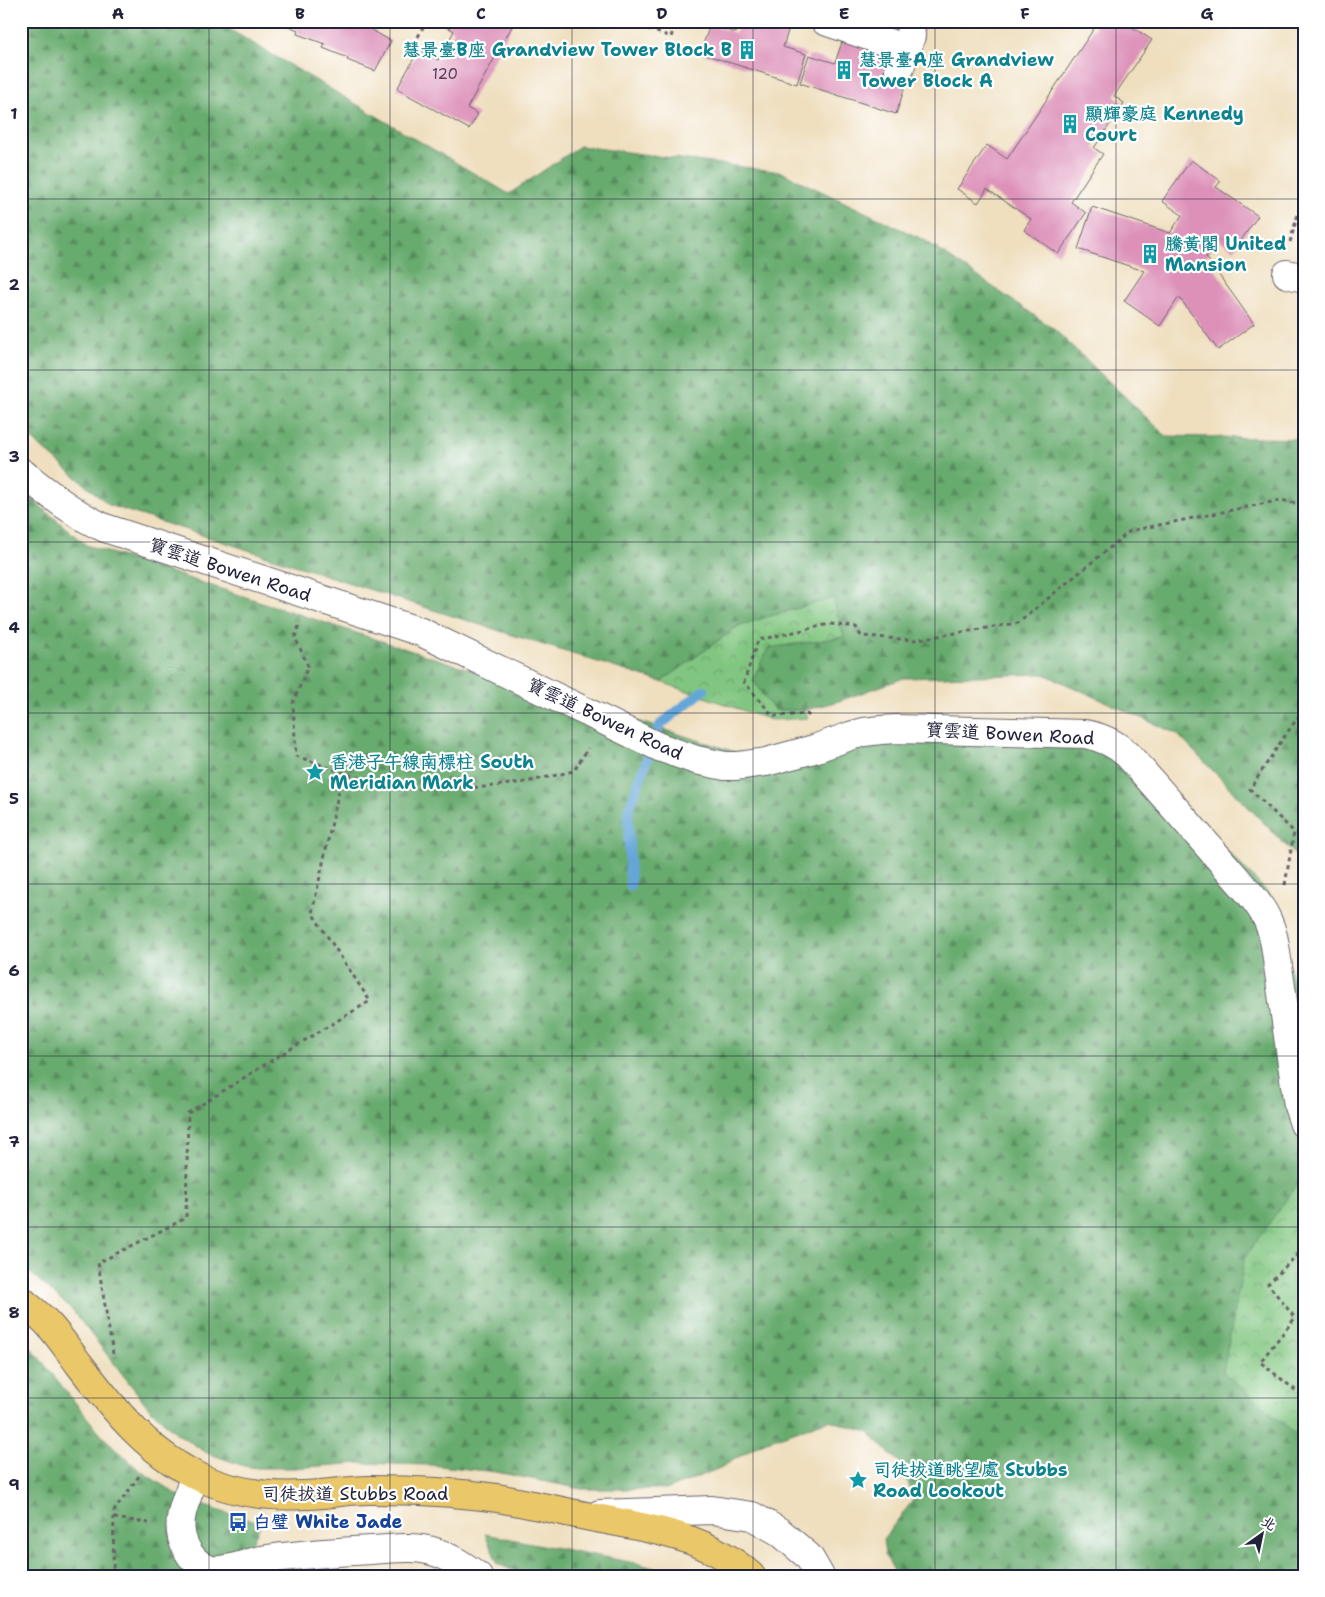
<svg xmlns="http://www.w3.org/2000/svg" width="1325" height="1597" viewBox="0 0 1325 1597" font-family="'Shantell Sans','LXGW WenKai TC',sans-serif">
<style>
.forest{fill:url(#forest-firs);stroke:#456654}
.park{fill:url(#park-crowns);stroke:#52745e}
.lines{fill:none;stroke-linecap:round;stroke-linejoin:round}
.stream{stroke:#65a6d9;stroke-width:10}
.building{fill:#dd91b9}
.minor-casing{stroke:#6a6469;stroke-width:30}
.major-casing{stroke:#6a6469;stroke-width:30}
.path{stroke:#6a6469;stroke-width:3;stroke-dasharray:4 4;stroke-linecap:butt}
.minor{stroke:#fff;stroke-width:28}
.major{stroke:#eac769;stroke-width:28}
.grid{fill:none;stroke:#22223b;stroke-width:1;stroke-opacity:0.55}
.labels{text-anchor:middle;stroke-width:4.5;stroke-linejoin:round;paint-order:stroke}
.number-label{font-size:15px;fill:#513e5a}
.culture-label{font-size:18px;font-weight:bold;fill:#0d838f;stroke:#fff;text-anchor:start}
.street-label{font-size:18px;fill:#22223b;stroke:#fff}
.transit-label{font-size:18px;font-weight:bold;fill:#164399;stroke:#fff;text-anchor:start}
.neatline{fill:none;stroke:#22223b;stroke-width:2}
.grid-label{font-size:16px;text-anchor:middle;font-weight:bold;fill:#22223b}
</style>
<defs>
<pattern id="forest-firs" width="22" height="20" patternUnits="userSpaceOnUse" patternTransform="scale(1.25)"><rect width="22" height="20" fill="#68ab6e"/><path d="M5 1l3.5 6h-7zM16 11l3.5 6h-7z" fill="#558b5c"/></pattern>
<pattern id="park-crowns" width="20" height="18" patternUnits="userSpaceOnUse" patternTransform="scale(1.25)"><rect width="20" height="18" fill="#81c680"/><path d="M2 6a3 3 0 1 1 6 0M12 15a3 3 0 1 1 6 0" fill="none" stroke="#69a06a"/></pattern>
</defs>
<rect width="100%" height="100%" fill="#fff"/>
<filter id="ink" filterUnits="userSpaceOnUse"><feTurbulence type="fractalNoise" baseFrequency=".02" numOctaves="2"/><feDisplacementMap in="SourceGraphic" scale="10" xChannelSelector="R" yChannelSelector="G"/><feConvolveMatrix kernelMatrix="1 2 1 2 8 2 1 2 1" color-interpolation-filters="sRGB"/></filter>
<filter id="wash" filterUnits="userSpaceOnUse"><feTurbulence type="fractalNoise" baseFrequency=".0096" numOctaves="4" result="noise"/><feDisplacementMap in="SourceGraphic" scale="20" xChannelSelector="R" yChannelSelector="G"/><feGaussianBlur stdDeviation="1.12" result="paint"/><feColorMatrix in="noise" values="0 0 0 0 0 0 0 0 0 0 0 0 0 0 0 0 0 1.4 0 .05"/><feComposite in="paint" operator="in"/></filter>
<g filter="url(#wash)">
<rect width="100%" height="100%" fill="#efdfbf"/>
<!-- forest -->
<path class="forest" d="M21,21H215L509,194L580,146L781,172L926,241L1054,329L1166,436L1304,439V864L1177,734L1044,674L904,678L836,702L805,710H776L764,698L753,679L768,648L844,637L740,625L661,682L427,608L109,505L21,430Z
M21,490L86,545L415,652L752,757L1038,721L1150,771L1270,895L1304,1023V1576H897L885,1555L883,1539L914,1499L902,1465L868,1432L829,1420L764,1442L720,1468L668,1489H582L496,1472L431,1465L360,1463L294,1468H257L244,1466L207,1453L175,1432L149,1408L72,1310L25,1268L21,1267Z
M21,1335L102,1436L139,1470L184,1499L238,1517L262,1522L252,1542L248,1576H21Z
M485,1534L640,1564L681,1576H527L498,1564Z"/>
<!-- park -->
<path class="park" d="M833,598L844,637L768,648L753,679L764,698L775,710H805L808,718L771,720L661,682L740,625Z
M1304,1175V1442L1223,1372L1245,1257Z"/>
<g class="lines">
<!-- stream -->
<path class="stream" d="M630,886L628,811L660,725L704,690"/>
</g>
<g id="blocks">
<!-- building -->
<path class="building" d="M276,21H372L370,29L391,41L375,71L347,60L348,58L323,48L325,44L297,34L298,30Z
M437,21H515L467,108L478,114L469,129L397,89L419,49L438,60L454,31Z
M740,21H791L783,47L806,54L797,84L700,53L710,25L736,33Z
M820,21H926L916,54L892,46L882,77L906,84L896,114L800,83L809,55L835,63L845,33Z
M1099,21H1123L1152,40L1114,96L1124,103L1094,148L1103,154L1071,202L1086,213L1058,254L1024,230L1031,219L987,189L978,203L957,189L987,145L1007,159Z
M1191,160L1221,181L1216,187L1258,216L1234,250L1218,239L1206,257L1254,324L1218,350L1179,297L1160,326L1124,301L1144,271L1078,249L1092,207L1170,233L1182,215L1162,201Z"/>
</g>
</g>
<g filter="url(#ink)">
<use href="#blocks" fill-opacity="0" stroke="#6a6469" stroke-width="1"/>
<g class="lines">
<!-- minor casing -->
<g class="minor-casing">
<path id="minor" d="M825,21L906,49
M899,70L911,36L910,21
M1287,274L1304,278
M21,472C47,492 75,515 105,528L421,632L659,747L696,760L725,766H737L766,762L814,749L850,736L864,732L881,730L897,729L1085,734C1102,737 1115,743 1128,755L1251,895C1265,912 1271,924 1275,945L1298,1106L1304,1124
M195,1475C191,1488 182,1506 181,1519C178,1539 189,1561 208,1569C224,1574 245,1563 261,1560C297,1554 334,1552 371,1550C392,1549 415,1545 435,1552C451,1557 465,1567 478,1576
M600,1514L712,1510L752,1516L780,1532L809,1557L820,1576"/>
</g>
<!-- major casing -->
<g class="major-casing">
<path id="major" d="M21,1300C30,1308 41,1316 49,1325C60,1337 69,1351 79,1364C114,1410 151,1457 206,1480C237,1493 270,1497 303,1495C325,1495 347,1490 369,1490C411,1490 455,1492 497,1498C527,1503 556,1510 586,1516C643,1527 707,1535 751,1576"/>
</g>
<!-- path -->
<path class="path" d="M626,21L671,37L676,21
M418,37L426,21
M1290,242L1304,192
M299,626L295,637L308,666L293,703L296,756L390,789L485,787L526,782L574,771L588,748
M809,716L807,714L773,716L744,682L758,640L830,624L856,627L861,636L913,640L1018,623L1130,531L1281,500L1304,505
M1285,885L1294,832L1250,789L1284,737L1304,709
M1304,1248L1268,1284L1295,1318L1260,1362L1304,1397
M113,1354L98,1263L186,1218L188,1113L282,1054L370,1001L312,913L343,772
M114,1518L149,1523
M113,1576L114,1511L139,1476"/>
<!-- minor -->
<use href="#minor" class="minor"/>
<!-- major -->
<use href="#major" class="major"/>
</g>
</g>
<!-- grid -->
<path class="grid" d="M209,21V1576M390,21V1576M572,21V1576M753,21V1576M935,21V1576M1116,21V1576M21,199H1304M21,370H1304M21,542H1304M21,713H1304M21,884H1304M21,1056H1304M21,1227H1304M21,1398H1304"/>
<!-- icons -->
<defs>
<g id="building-bare" transform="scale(1.5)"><path d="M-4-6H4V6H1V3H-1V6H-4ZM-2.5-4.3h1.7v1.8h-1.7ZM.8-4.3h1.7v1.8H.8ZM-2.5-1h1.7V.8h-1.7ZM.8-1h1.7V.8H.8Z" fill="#0f9aa8" stroke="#fff" stroke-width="2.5" paint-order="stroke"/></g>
<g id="sight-bare" transform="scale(1.5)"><path d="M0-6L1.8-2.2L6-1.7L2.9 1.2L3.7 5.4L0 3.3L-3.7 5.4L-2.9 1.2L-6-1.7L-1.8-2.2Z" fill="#0f9aa8" stroke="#fff" stroke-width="2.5" paint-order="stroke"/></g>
<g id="bus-bare" transform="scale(1.5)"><path d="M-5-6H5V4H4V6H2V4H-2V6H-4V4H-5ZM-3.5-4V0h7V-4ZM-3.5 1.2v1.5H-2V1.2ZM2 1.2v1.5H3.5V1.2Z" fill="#1a4fb4" stroke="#fff" stroke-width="2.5" paint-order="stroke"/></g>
</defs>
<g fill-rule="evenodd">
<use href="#building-bare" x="747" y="50"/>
<use href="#building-bare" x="844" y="70"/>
<use href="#building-bare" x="1070" y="124"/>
<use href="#building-bare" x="1150" y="254"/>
<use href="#sight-bare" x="315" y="772"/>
<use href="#sight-bare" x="858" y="1480"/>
<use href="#bus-bare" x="238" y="1522"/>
</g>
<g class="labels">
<!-- number labels -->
<g class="number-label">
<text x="445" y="79">120</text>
</g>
<!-- culture labels -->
<g class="culture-label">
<text x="732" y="56" text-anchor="end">慧景臺B座 Grandview Tower Block B</text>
<text x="859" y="66">慧景臺A座 Grandview<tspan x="859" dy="21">Tower Block A</tspan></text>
<text x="1085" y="120">顯輝豪庭 Kennedy<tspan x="1085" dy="21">Court</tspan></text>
<text x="1165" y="250">騰黃閣 United<tspan x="1165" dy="21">Mansion</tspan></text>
<text x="330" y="768">香港子午線南標柱 South<tspan x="330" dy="21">Meridian Mark</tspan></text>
<text x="873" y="1476">司徒拔道眺望處 Stubbs<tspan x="873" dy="21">Road Lookout</tspan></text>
</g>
<!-- street labels -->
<g class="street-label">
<text transform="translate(230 570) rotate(18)" y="6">寶雲道 Bowen Road</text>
<text transform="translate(605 719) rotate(25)" y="6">寶雲道 Bowen Road</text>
<text transform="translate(1010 734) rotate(3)" y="6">寶雲道 Bowen Road</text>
<text x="355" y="1500">司徒拔道 Stubbs Road</text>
</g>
<!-- transit labels -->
<g class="transit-label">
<text x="253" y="1528">白璧 White Jade</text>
</g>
</g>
<!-- margin -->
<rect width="1325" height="1597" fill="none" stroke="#fff" stroke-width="55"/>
<!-- north arrow -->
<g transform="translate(1262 1534) rotate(33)" stroke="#ffffff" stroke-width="4" paint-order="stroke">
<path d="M0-4L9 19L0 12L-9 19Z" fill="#22223b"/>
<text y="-8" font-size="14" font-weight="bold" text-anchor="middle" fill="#22223b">北</text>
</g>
<rect x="28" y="28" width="1270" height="1542" class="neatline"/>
<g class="grid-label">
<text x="118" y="19">A</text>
<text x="300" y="19">B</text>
<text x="481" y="19">C</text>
<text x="662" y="19">D</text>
<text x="844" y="19">E</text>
<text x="1025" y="19">F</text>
<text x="1207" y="19">G</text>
<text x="14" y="119">1</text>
<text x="14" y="290">2</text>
<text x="14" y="462">3</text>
<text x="14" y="633">4</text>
<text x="14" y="804">5</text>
<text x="14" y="976">6</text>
<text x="14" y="1147">7</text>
<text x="14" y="1318">8</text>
<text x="14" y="1490">9</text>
</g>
</svg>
